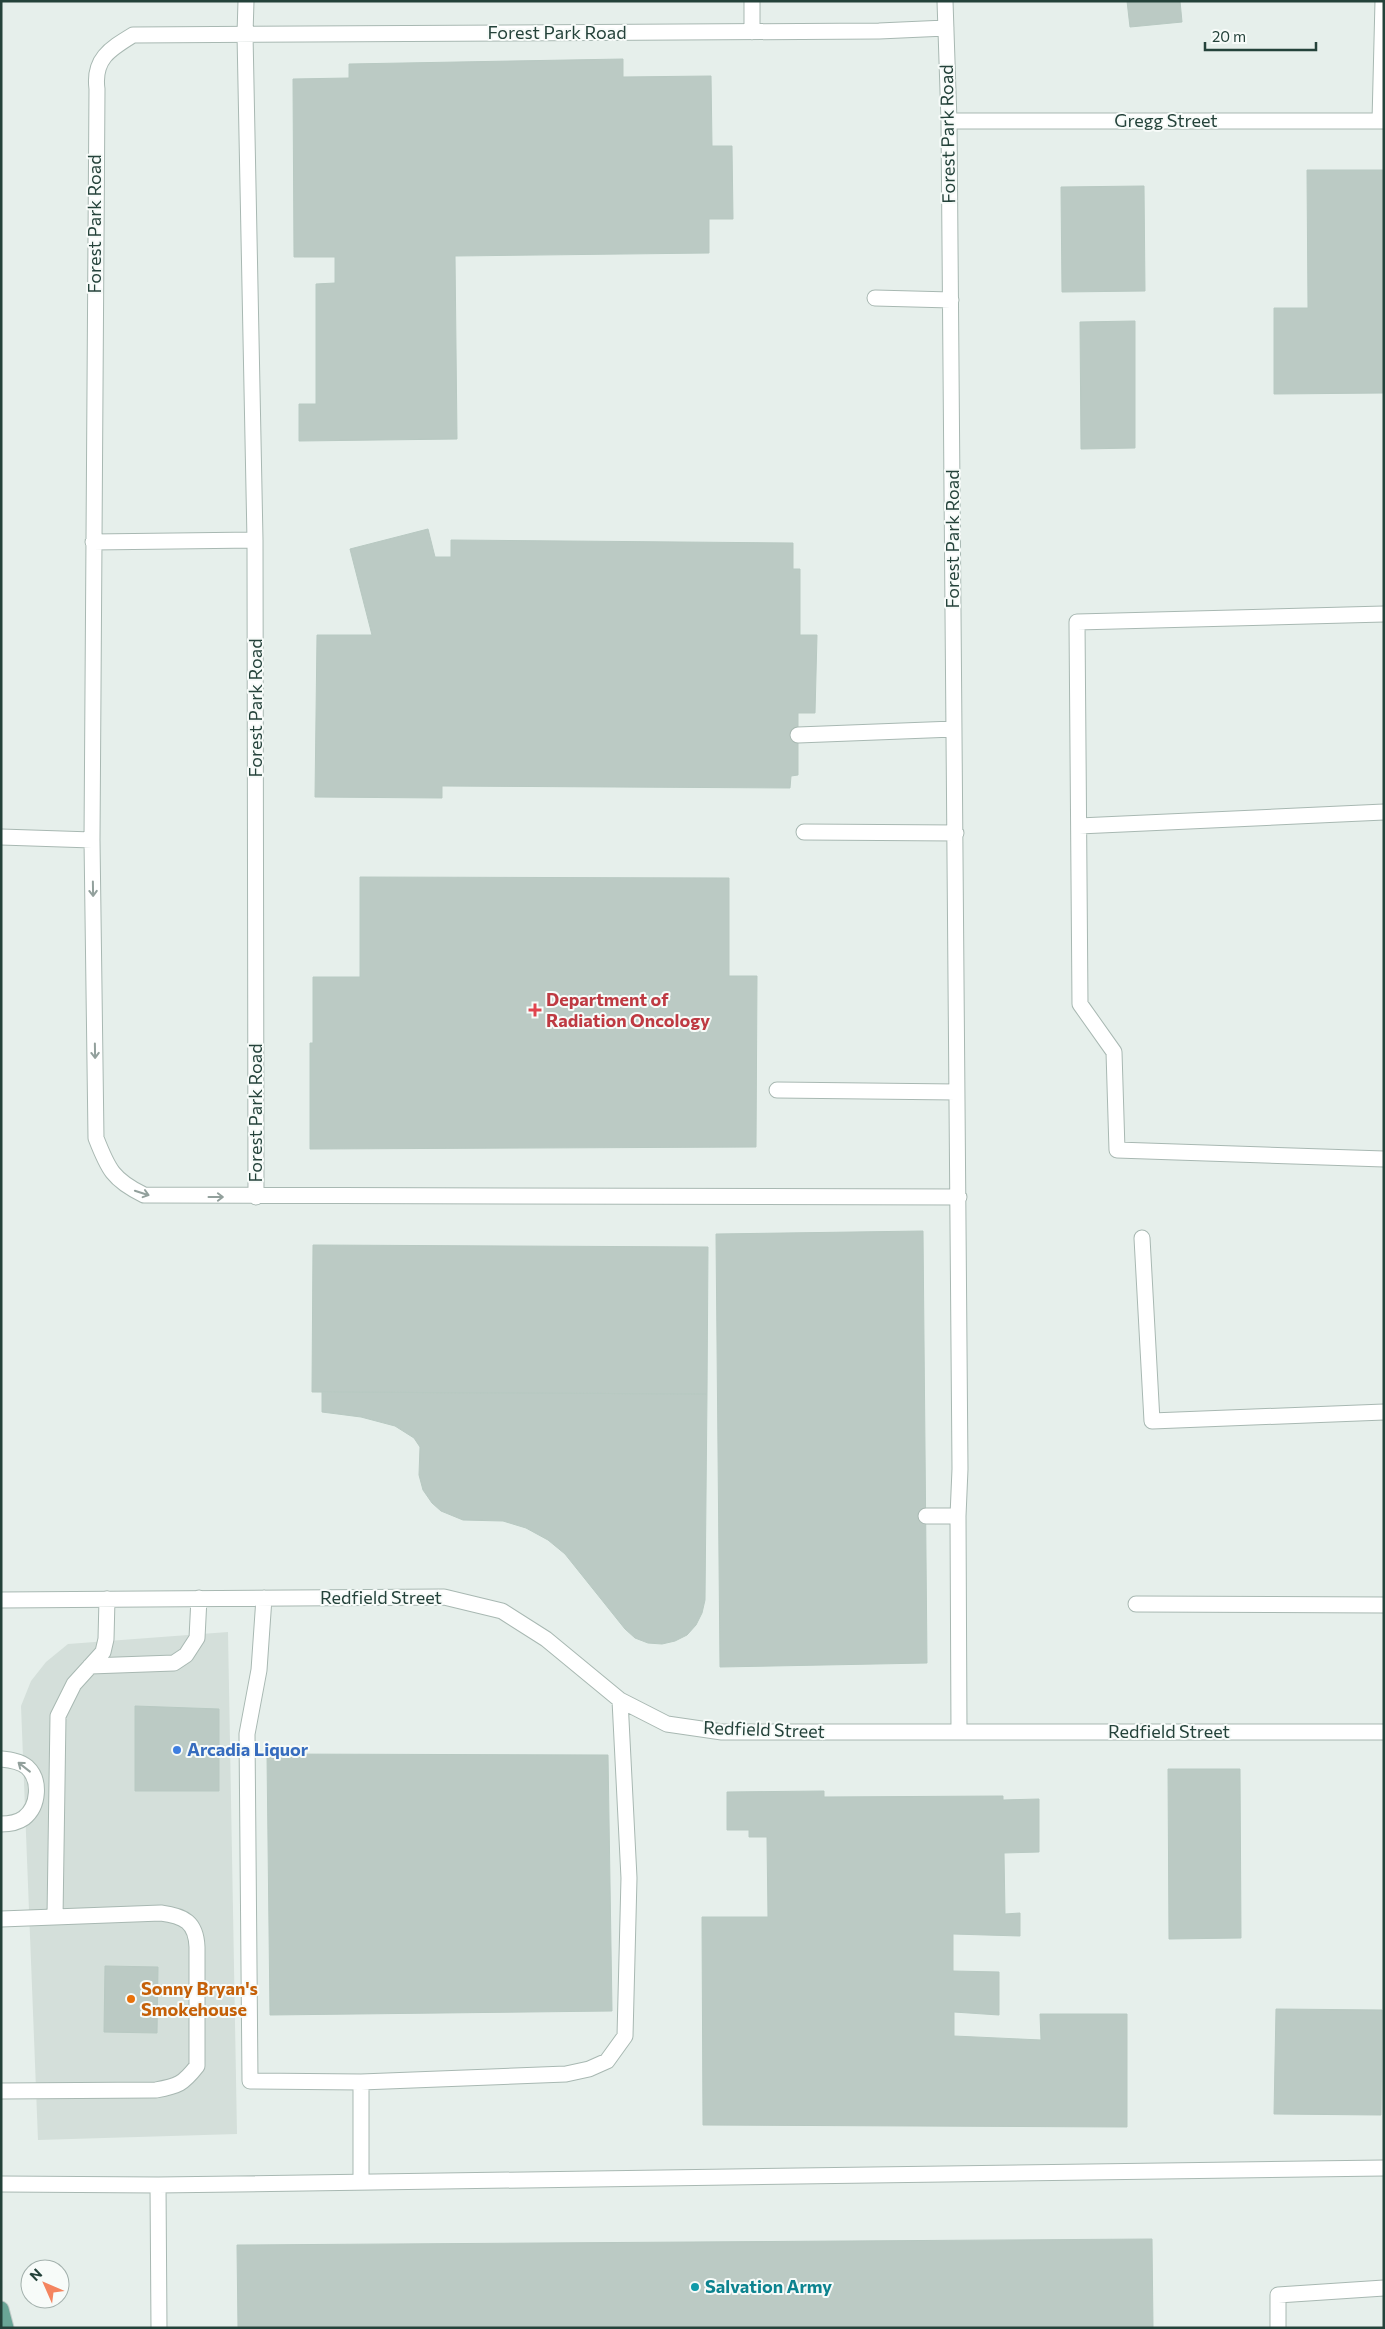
<svg xmlns="http://www.w3.org/2000/svg" width="1385" height="2329" viewBox="0 0 1385 2329" font-family="Commissioner,sans-serif">
<style>
.built{fill:#d4dfda}
.building{fill:#bbcac4;stroke:#b8c9c2}
.lines{fill:none;stroke-linecap:round;stroke-linejoin:round}
.minor-casing{stroke:#a8b8b2;stroke-width:17}
.major-casing{stroke:#c2cac8;stroke-width:17}
.minor{stroke:#fff;stroke-width:15}
.major{stroke:#6aa596;stroke-width:15}
.oneway{stroke:#92a09c}
.health-dot{fill:#e0444e;stroke:#f7fbf9;stroke-width:2}
.shop-dot{fill:#3f7fe0;stroke:#f7fbf9;stroke-width:2}
.food-dot{fill:#e8710a;stroke:#f7fbf9;stroke-width:2}
.culture-dot{fill:#0f9aa8;stroke:#f7fbf9;stroke-width:2}
.labels{text-anchor:middle;stroke-width:4;stroke-linejoin:round;paint-order:stroke}
.street-label{font-size:18px;fill:#24423a;stroke:#f7fbf9}
.health-label{font-size:18px;font-weight:bold;fill:#be3a42;stroke:#f7fbf9;text-anchor:start}
.shop-label{font-size:18px;font-weight:bold;fill:#366cbe;stroke:#f7fbf9;text-anchor:start}
.food-label{font-size:18px;font-weight:bold;fill:#c56008;stroke:#f7fbf9;text-anchor:start}
.culture-label{font-size:18px;font-weight:bold;fill:#0d838f;stroke:#f7fbf9;text-anchor:start}
</style>
<rect width="100%" height="100%" fill="#e6efeb"/>
<!-- built -->
<path class="built" d="M228,1632L237,2134L38,2140L21,1706L31,1681L46,1662L68,1644Z"/>
<!-- building -->
<path class="building" d="M1127,1H1180L1182,22L1130,27Z
M623,59V77L711,76L712,146H732L733,219H709V253L455,256L457,439L299,441V404H316V284L335,283V257H294L293,79L349,78V64Z
M1307,170H1384V393L1274,394V308H1308Z
M1144,186L1145,291L1062,292L1061,187Z
M1135,321V448L1081,449L1080,322Z
M428,529L435,557H451V540L793,543V569H800V635H817L815,713H798V775L791,776L790,788L442,786V798L315,797L317,635H372L350,549Z
M360,877L729,878V976H757L756,1147L310,1149V1043H313V977H360Z
M923,1231L927,1663L720,1667L716,1234Z
M313,1245L708,1247L707,1394L312,1392Z
M322,1392L707,1394L705,1600L702,1613L696,1625L687,1635L675,1641L662,1644L648,1643L635,1638L625,1629L565,1554L548,1540L526,1528L503,1521L463,1520L441,1511L432,1503L423,1490L419,1475L420,1447L414,1438L395,1426L361,1417L322,1412Z
M135,1706L219,1709V1791H135Z
M267,1754L608,1755L612,2011L270,2015Z
M1168,1769H1240L1241,1938L1169,1939Z
M824,1791V1797L1003,1796V1800L1039,1799V1852L1004,1853L1005,1914L1020,1913V1936L953,1934V1971L999,1972V2015L954,2012V2036L1041,2040L1040,2014H1127V2127L703,2125L702,1917H768L767,1837H749V1830H727V1792Z
M105,1966L158,1967L157,2033L104,2032Z
M1276,2009L1382,2010L1381,2115L1274,2114Z
M1152,2239L1153,2328H238L237,2245Z"/>
<g class="lines">
<!-- minor casing -->
<g class="minor-casing">
<path id="minor" d="M246,1L245,34L255,540
M752,1V32
M945,1L949,121L960,1469L958,1516L959,1731
M946,28L879,31L133,35C110,49 93,59 97,89L92,840L96,1138C108,1169 113,1180 144,1195L959,1197
M949,121H1384
M1380,121L1383,1
M875,298L951,300
M93,542L255,540L256,1197
M1384,614L1077,622L1080,1004L1114,1052L1117,1150L1384,1159
M798,735L954,729
M1079,826L1384,812
M804,832L956,833
M1,837L92,840
M777,1090L956,1092
M1142,1238L1152,1421L1384,1412
M926,1516H958
M264,1598L259,1670L247,1734L250,2081L361,2082
M1,1600L444,1597L502,1611L546,1639L620,1700L667,1724L722,1732H1384
M1136,1604L1384,1605
M90,1666L174,1663L186,1655L197,1638L199,1598
M1,1759C10,1760 20,1761 27,1767C41,1780 39,1806 24,1818C17,1823 9,1824 1,1824
M55,1917L58,1716L74,1684L103,1652L106,1639L107,1599
M1,1919L161,1913C184,1916 196,1922 197,1947V2066C183,2084 178,2086 156,2090L1,2091
M361,2181V2082L566,2074L589,2069L607,2061L625,2036L629,1878L620,1700
M1,2184L158,2185L1384,2168
M158,2185L159,2328
M1278,2328V2295L1384,2288"/>
</g>
<!-- major casing -->
<g class="major-casing">
<path id="major" d="M1,2309L6,2328"/>
</g>
<!-- minor -->
<use href="#minor" class="minor"/>
<!-- major -->
<use href="#major" class="major"/>
</g>
<!-- one-way arrows -->
<defs><path id="oneway-shaft" d="M-6 0H5M1.5-3L5.5 0L1.5 3" fill="none" stroke-width="1.6" stroke-linecap="round" stroke-linejoin="round" transform="scale(1.25)"/></defs>
<g class="oneway">
<use href="#oneway-shaft" transform="translate(93 889) rotate(89)"/>
<use href="#oneway-shaft" transform="translate(95 1051) rotate(89)"/>
<use href="#oneway-shaft" transform="translate(142 1193) rotate(18)"/>
<use href="#oneway-shaft" transform="translate(216 1197)"/>
<use href="#oneway-shaft" transform="translate(24 1767) rotate(-142)"/>
</g>
<!-- markers -->
<path class="health-dot" d="M532.5 1002.5h5v5h5v5h-5v5h-5v-5h-5v-5h5z"/>
<circle class="shop-dot" cx="177" cy="1750" r="5"/>
<circle class="food-dot" cx="131" cy="1999" r="5"/>
<circle class="culture-dot" cx="695" cy="2287" r="5"/>
<g class="labels">
<!-- street labels -->
<g class="street-label">
<text x="557" y="39">Forest Park Road</text>
<text x="1166" y="127">Gregg Street</text>
<text transform="translate(948 134) rotate(-91)" y="6">Forest Park Road</text>
<text transform="translate(95 224) rotate(-90)" y="6">Forest Park Road</text>
<text transform="translate(953 539) rotate(-90)" y="6">Forest Park Road</text>
<text transform="translate(256 708) rotate(-90)" y="6">Forest Park Road</text>
<text transform="translate(256 1113) rotate(-90)" y="6">Forest Park Road</text>
<text x="381" y="1604">Redfield Street</text>
<text transform="translate(764 1730) rotate(2)" y="6">Redfield Street</text>
<text x="1169" y="1738">Redfield Street</text>
</g>
<!-- health labels -->
<g class="health-label">
<text x="546" y="1006">Department of<tspan x="546" dy="21">Radiation Oncology</tspan></text>
</g>
<!-- shop labels -->
<g class="shop-label">
<text x="187" y="1756">Arcadia Liquor</text>
</g>
<!-- food labels -->
<g class="food-label">
<text x="141" y="1995">Sonny Bryan's<tspan x="141" dy="21">Smokehouse</tspan></text>
</g>
<!-- culture labels -->
<g class="culture-label">
<text x="705" y="2293">Salvation Army</text>
</g>
</g>
<!-- border -->
<rect width="1385" height="2329" fill="none" stroke="#24423a" stroke-width="5"/>
<!-- north arrow -->
<g transform="translate(45 2284) rotate(315)"><circle r="24" fill="#f7fbf9" stroke="#a3b1ad"/>
<path d="M0-4L9 19L0 12L-9 19Z" fill="#f4845f"/>
<text y="-8" font-size="14" font-weight="bold" text-anchor="middle" fill="#24423a">N</text>
</g>
<!-- scale -->
<path d="M1205 42v8h111v-8" fill="none" stroke="#24423a" stroke-width="2.5"/>
<text x="1212" y="42" font-size="15" fill="#24423a" stroke="#f7fbf9" stroke-width="4" paint-order="stroke">20 m</text>
</svg>
